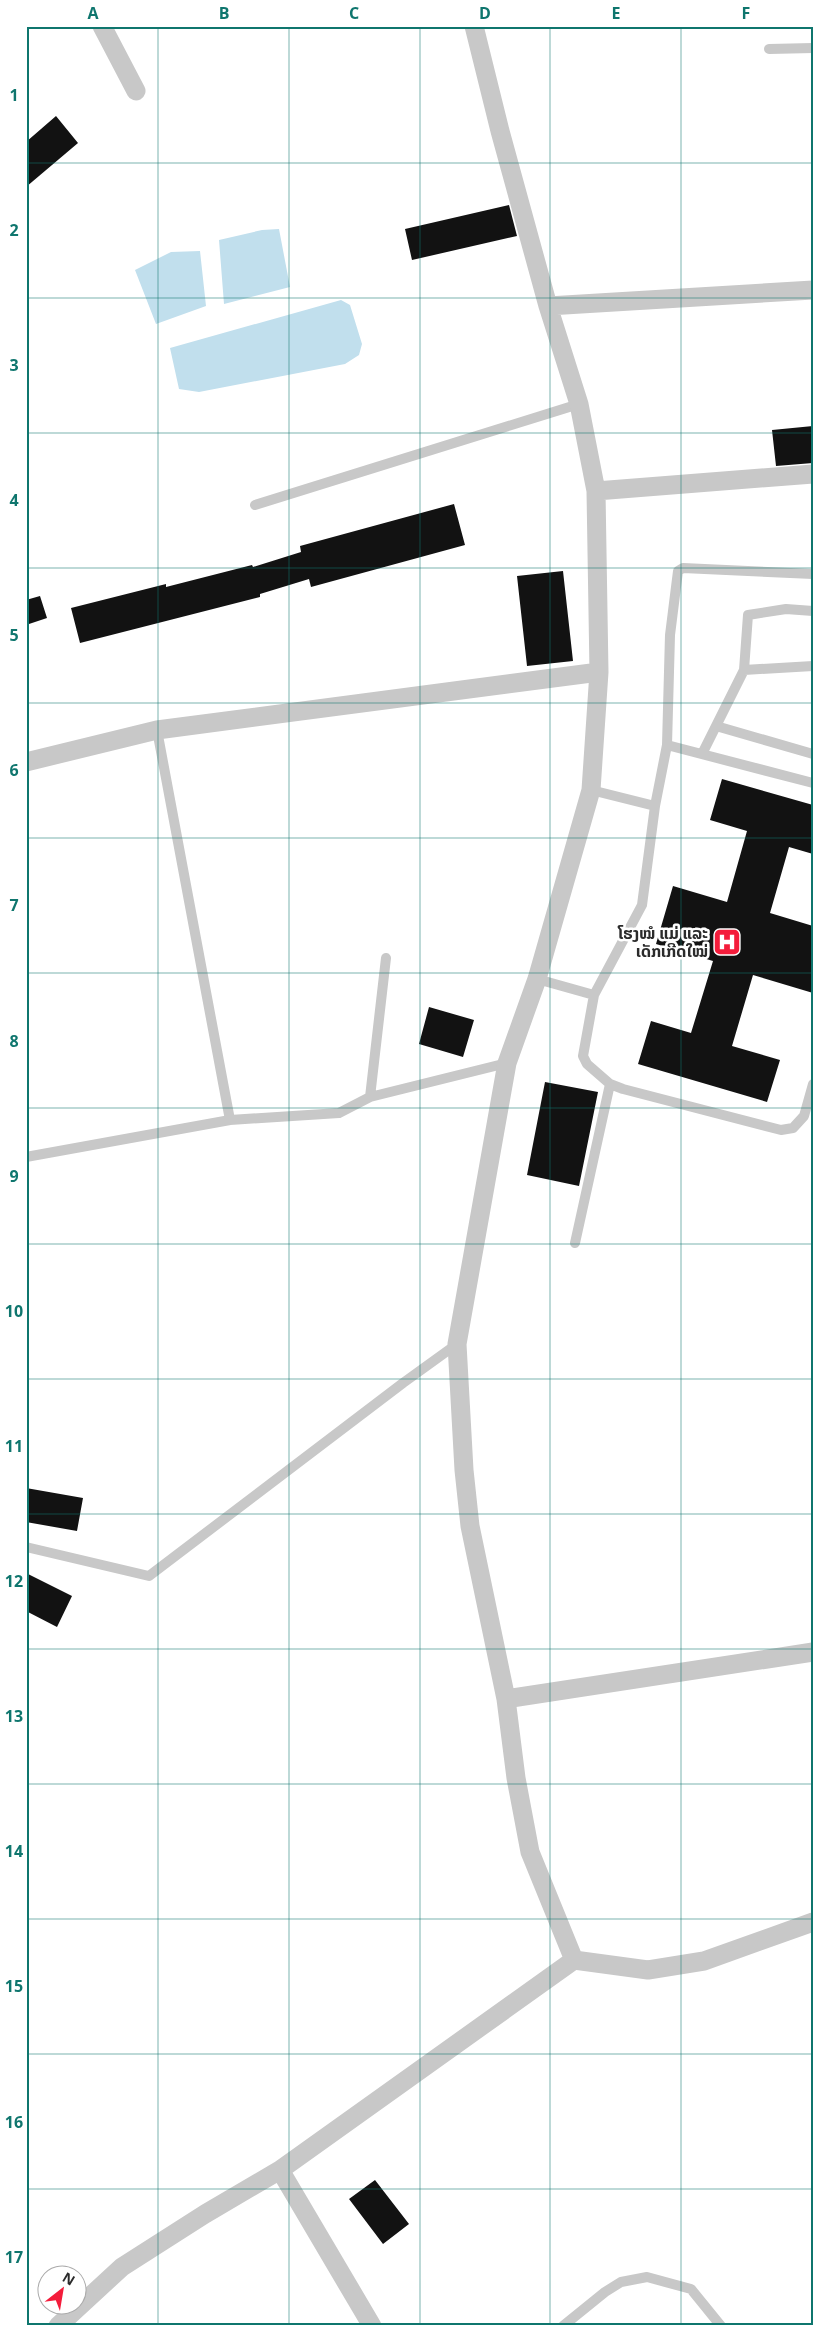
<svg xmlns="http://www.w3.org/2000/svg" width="839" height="2352" viewBox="0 0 839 2352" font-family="'Open Sans','Noto Sans Lao',sans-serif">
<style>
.water{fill:#c1dfed}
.building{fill:#121212}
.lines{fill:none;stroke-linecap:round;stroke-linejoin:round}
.service{stroke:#c8c8c8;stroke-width:10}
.minor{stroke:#c8c8c8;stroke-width:19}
.grid{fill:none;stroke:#0f766e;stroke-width:1;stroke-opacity:0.55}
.labels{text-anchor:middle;stroke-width:5;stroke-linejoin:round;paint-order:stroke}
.poi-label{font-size:16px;font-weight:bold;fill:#2b2b2b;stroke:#fff;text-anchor:end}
.neatline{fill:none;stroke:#0f766e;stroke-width:2}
.grid-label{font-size:16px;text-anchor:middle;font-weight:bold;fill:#0f766e}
</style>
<rect width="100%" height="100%" fill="#fff"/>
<!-- water -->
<path class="water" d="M279,229L290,287L224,304L219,240L262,230Z
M200,251L206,306L156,324L135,270L171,252Z
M341,300L350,305L362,344L359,355L345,364L199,392L179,389L170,348Z"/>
<!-- building -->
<path class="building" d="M56,116L78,143L26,187V142Z
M509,205L517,236L412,260L405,229Z
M813,426V463L776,466L772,430Z
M454,504L465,545L311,587L309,579L260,594V597L80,643L71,608L166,584V587L252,565L253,567L301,552L300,546Z
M563,571L573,661L527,666L517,576Z
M40,596L47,618L26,625V600Z
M722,779L813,805V854L789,847L770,913L813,926V993L753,975L732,1046L780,1060L767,1102L638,1064L651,1021L691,1033L713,961L656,944L673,886L727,902L747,831L710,820Z
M429,1007L474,1020L463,1057L419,1044Z
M545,1082L598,1092L579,1186L527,1175Z
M26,1488L83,1498L77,1531L26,1522Z
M26,1573L72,1596L57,1627L26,1611Z
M375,2180L409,2224L383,2244L349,2199Z"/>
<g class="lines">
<!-- service -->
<path class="service" d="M769,49L813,48
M255,505L579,404
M744,670L748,615L786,609L813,611
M716,726L813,754
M157,730L230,1120
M667,745L670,635L678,571L683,568L813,574
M702,754L744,670L813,666
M655,806L667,745L813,783
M537,979L594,995L642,905L655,806L591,790
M594,995L583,1056L587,1064L610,1084L623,1089L781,1130L793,1128L804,1116L813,1084
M370,1097L386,958
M26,1157L230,1120L339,1113L370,1097L507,1063
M575,1243L610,1084
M26,1547L149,1576L403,1383L457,1344
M563,2326L605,2292L621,2282L647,2277L691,2289L721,2326"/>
<!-- minor -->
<path class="minor" d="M102,26L136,91
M474,26L500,131L548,306L579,404L596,491L599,672L591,790L537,979L507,1063L457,1344L464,1470L470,1526L506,1699L516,1778L530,1852L574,1960
M548,306L813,290
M596,491L813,474
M26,762L157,730L599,672
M506,1699L813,1652
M280,2170L372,2326
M58,2326L122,2267L205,2214L280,2170L574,1960L648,1970L704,1961L813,1922"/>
</g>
<!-- grid -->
<path class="grid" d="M158,26V2326M289,26V2326M420,26V2326M550,26V2326M681,26V2326M26,163H813M26,298H813M26,433H813M26,568H813M26,703H813M26,838H813M26,973H813M26,1108H813M26,1244H813M26,1379H813M26,1514H813M26,1649H813M26,1784H813M26,1919H813M26,2054H813M26,2189H813"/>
<!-- icons -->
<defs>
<g id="hospital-square" transform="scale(1.4375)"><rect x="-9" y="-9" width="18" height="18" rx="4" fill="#f41c3b" stroke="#fff"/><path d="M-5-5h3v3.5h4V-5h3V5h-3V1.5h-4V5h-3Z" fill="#fff"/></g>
</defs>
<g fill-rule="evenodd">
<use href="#hospital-square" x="727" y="942"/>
</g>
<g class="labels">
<!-- poi labels -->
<g class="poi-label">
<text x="708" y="939">ໂຮງໝໍ ແມ່ ແລະ<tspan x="708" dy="18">ເດັກເກີດໃໝ່</tspan></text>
</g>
</g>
<!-- border -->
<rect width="839" height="2352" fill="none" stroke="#ffffff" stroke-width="55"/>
<!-- north arrow -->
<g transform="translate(62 2290) rotate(31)"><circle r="24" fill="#ffffff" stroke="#aaaaaa"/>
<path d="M0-4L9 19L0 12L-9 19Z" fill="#f41c3b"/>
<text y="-8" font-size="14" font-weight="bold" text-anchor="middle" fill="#2b2b2b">N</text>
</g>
<rect x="28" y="28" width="784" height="2296" class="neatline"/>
<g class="grid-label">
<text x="93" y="19">A</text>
<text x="224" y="19">B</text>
<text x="354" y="19">C</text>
<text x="485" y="19">D</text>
<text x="616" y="19">E</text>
<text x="746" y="19">F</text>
<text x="14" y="101">1</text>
<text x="14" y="236">2</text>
<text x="14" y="371">3</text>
<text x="14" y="506">4</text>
<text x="14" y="641">5</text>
<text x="14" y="776">6</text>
<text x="14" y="911">7</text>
<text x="14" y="1047">8</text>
<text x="14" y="1182">9</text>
<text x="14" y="1317">10</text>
<text x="14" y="1452">11</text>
<text x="14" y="1587">12</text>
<text x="14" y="1722">13</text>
<text x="14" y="1857">14</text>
<text x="14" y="1992">15</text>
<text x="14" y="2128">16</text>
<text x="14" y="2263">17</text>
</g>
</svg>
